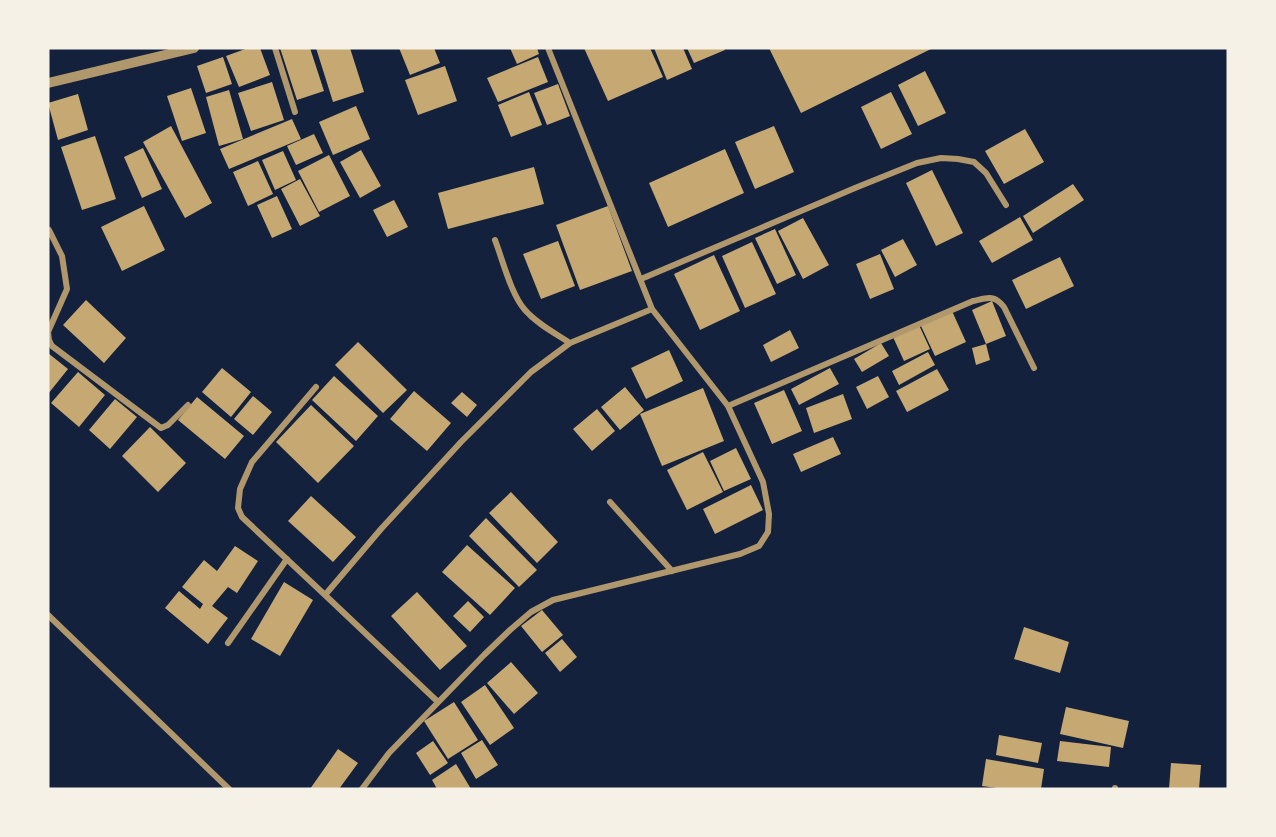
<svg xmlns="http://www.w3.org/2000/svg" width="1276" height="837" viewBox="0 0 1276 837" font-family="Arial,sans-serif">
<style>
.building{fill:#c6a872}
.lines{fill:none;stroke-linecap:round;stroke-linejoin:round}
.minor{stroke:#b1986c;stroke-width:6}
.tertiary{stroke:#b1986c;stroke-width:10}
</style>
<rect width="100%" height="100%" fill="#14213d"/>
<!-- building -->
<path class="building" d="M248,48H260L270,75L239,87L226,56Z
M280,48H310L324,91L297,100Z
M316,48H350L364,92L333,102Z
M399,48H434L440,63L410,75Z
M510,48H537L539,54L517,64Z
M584,48H650L663,77L608,101Z
M654,48H683L692,69L667,80Z
M687,48H724L725,50L694,63Z
M769,48H933L801,113Z
M223,57L232,84L206,93L197,66Z
M538,57L548,82L498,102L487,78Z
M445,66L457,101L418,115L405,80Z
M925,71L946,113L918,126L898,85Z
M272,82L284,120L251,131L238,93Z
M558,84L570,116L547,125L534,93Z
M191,88L206,133L182,141L167,96Z
M229,90L243,139L219,146L206,97Z
M529,92L542,125L511,137L498,105Z
M891,92L912,134L881,149L861,107Z
M78,94L88,130L58,140L48,103Z
M356,106L370,139L333,155L319,122Z
M292,119L301,139L229,169L220,149Z
M171,126L212,203L185,218L143,142Z
M774,126L794,172L755,189L735,142Z
M1025,129L1044,162L1004,184L985,151Z
M314,134L323,153L296,165L287,146Z
M95,136L116,199L82,210L61,147Z
M143,148L162,189L142,198L124,157Z
M725,149L744,193L668,227L649,183Z
M361,150L381,186L360,198L340,162Z
M283,151L296,180L275,190L262,160Z
M329,155L350,196L319,212L298,171Z
M258,161L273,194L248,206L233,172Z
M534,167L544,204L448,229L438,193Z
M932,170L963,233L936,246L906,183Z
M300,179L320,216L300,226L281,189Z
M1073,184L1084,200L1033,233L1023,216Z
M277,196L292,229L272,238L257,205Z
M394,200L408,227L387,237L373,210Z
M144,206L165,250L122,271L101,227Z
M608,206L632,271L580,290L556,225Z
M1020,217L1033,240L992,263L979,241Z
M803,218L829,265L803,279L778,231Z
M775,229L796,275L777,284L755,238Z
M903,239L917,265L895,277L881,250Z
M558,241L575,286L541,299L523,254Z
M752,242L776,294L745,308L722,256Z
M880,254L894,289L870,299L856,264Z
M714,255L740,311L700,330L674,274Z
M1060,257L1074,286L1026,309L1012,280Z
M86,300L126,338L104,363L63,325Z
M992,301L1006,336L986,344L972,310Z
M952,311L966,342L935,356L921,326Z
M919,325L930,349L904,361L893,337Z
M790,330L799,348L771,362L763,345Z
M358,342L407,390L383,413L335,365Z
M881,343L889,356L862,372L854,359Z
M986,344L990,360L976,365L972,348Z
M669,350L683,381L646,399L631,368Z
M928,352L935,365L899,385L892,371Z
M48,353L68,369L48,394Z
M222,368L251,392L231,417L202,392Z
M830,368L839,384L799,405L791,389Z
M937,369L949,390L907,412L896,391Z
M78,372L105,395L79,427L51,403Z
M334,376L378,416L356,441L312,400Z
M878,376L889,397L867,409L856,387Z
M625,387L644,410L620,430L601,407Z
M703,388L724,441L662,466L640,414Z
M784,390L802,431L772,444L754,403Z
M414,391L451,423L427,451L390,419Z
M462,392L477,405L467,417L451,403Z
M843,394L852,419L814,433L806,408Z
M253,396L272,412L253,435L234,419Z
M197,397L244,436L225,459L178,420Z
M115,399L137,417L110,449L89,430Z
M311,405L354,446L318,483L276,442Z
M597,409L615,431L592,451L573,429Z
M150,427L186,463L158,492L122,456Z
M833,437L841,454L801,472L793,454Z
M736,448L751,479L724,491L710,461Z
M703,452L723,492L687,510L667,470Z
M751,485L763,510L715,534L703,509Z
M511,492L558,542L537,563L489,513Z
M311,496L356,537L333,562L288,521Z
M486,518L537,570L519,587L469,536Z
M467,545L515,588L490,615L442,572Z
M235,546L258,561L237,593L228,587L212,606L228,618L208,644L165,608L179,591L200,609L203,604L182,587L204,560L217,571Z
M284,582L313,600L280,656L251,639Z
M417,592L467,646L440,670L391,616Z
M468,601L484,617L470,632L453,616Z
M542,610L563,635L542,652L521,626Z
M1024,627L1069,642L1060,673L1014,659Z
M562,639L577,657L560,672L545,653Z
M511,662L538,693L514,714L487,683Z
M485,685L514,728L490,745L461,702Z
M454,702L478,740L448,759L424,721Z
M1066,707L1129,721L1123,748L1060,734Z
M999,735L1042,743L1038,763L996,755Z
M482,740L498,765L476,779L461,753Z
M433,741L448,763L430,775L416,753Z
M1060,741L1111,747L1109,767L1057,761Z
M338,749L358,763L339,789H310Z
M986,759L1044,769L1041,789H1004L982,786Z
M1171,763L1201,765L1199,789H1169Z
M456,764L471,789H437L432,780Z"/>
<g class="lines">
<!-- minor -->
<path class="minor" d="M275,48L295,112
M49,230L62,256L67,289L48,332L49,340L52,346L161,428L168,425L188,405
M495,240C503,261 511,294 525,310C537,324 555,333 570,343
M641,279L855,188L917,163L941,158L958,159L974,162L986,173L1006,205
M316,387L252,462L240,489L238,508L242,517L325,595
M728,406L973,301C987,298 994,294 1004,307L1034,368
M610,502L672,571
M48,615L229,789
M228,643L287,559
M438,702L325,595L381,529L461,442L531,372L570,343L652,309
M362,789L389,753L484,655L510,630L531,612L553,600L740,554L759,546L768,532L769,514L763,482L728,406L652,309L548,48
M1115,789V788"/>
<!-- tertiary -->
<path class="tertiary" d="M48,83L194,48"/>
</g>
<!-- border -->
<rect width="1276" height="837" fill="none" stroke="#f6f1e7" stroke-width="99"/>
</svg>
